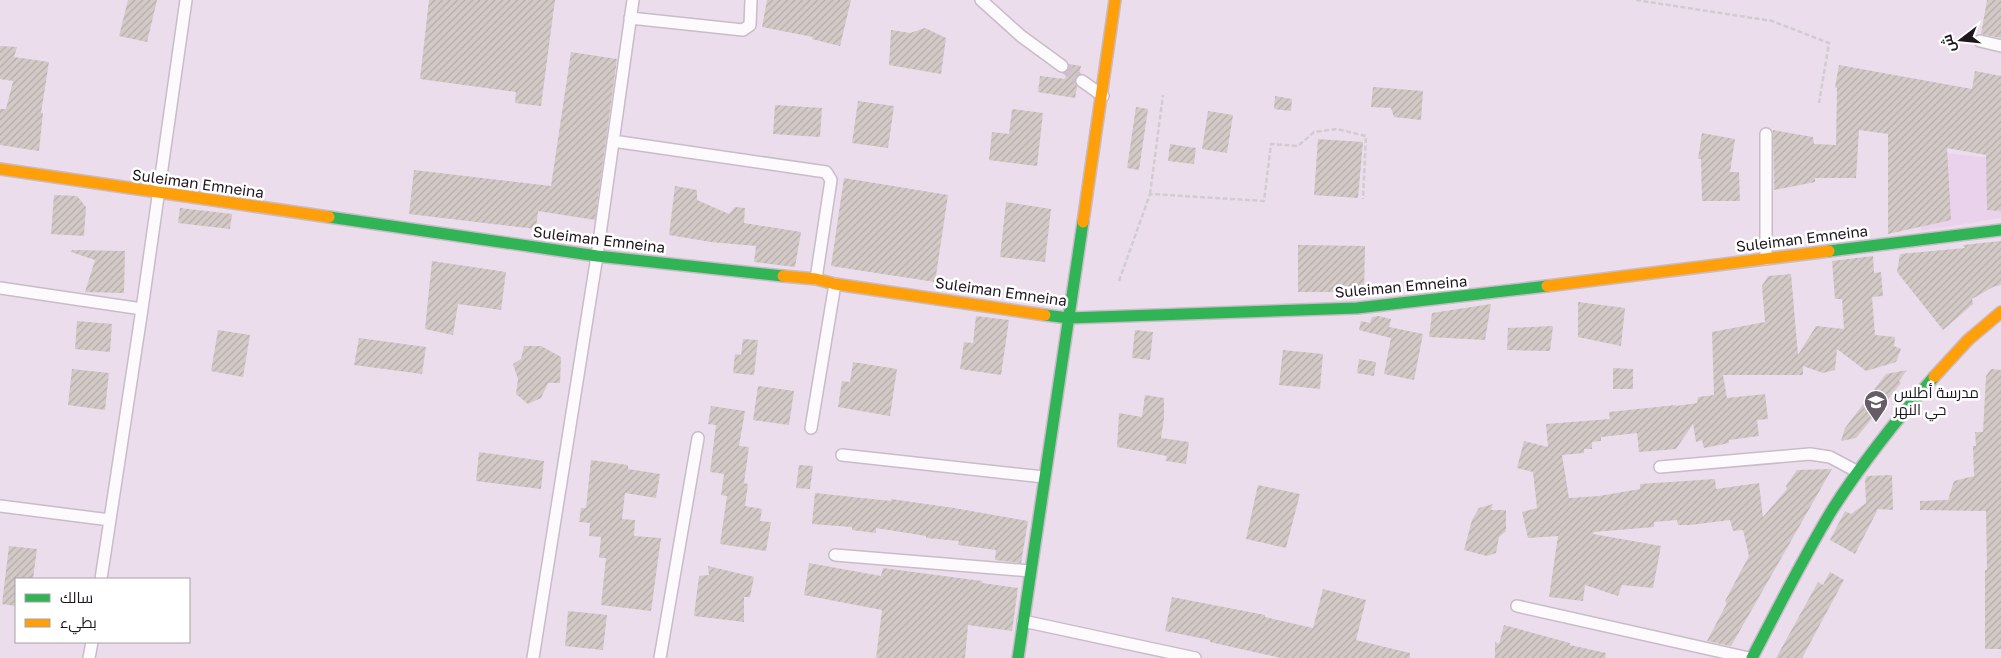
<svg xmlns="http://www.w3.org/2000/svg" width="2001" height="658" viewBox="0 0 2001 658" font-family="'Golos Text',Cairo,sans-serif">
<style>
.built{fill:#ebd2ec}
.building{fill:url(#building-hatch)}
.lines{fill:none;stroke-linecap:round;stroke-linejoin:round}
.street-tunnel{stroke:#cdbfce;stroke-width:11;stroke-dasharray:11 5.5;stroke-linecap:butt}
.street-casing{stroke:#c8bcc8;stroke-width:14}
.fast-casing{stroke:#c8bcc8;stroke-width:14}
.slow-casing{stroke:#c8bcc8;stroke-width:14}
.path{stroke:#d1ccd1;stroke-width:2.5;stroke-dasharray:5 2.5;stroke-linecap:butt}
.street{stroke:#fcfafc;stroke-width:11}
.fast{stroke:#30b455;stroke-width:11}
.slow{stroke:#ff9f0a;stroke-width:11}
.labels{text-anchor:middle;stroke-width:5;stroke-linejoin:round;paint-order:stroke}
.street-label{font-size:15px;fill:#1f151f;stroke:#fff}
.poi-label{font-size:15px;fill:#1f151f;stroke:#fff;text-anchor:start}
</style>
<defs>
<pattern id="building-hatch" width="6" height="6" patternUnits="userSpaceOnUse" patternTransform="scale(1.25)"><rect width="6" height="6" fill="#d3c9c6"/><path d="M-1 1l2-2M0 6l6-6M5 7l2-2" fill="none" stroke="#b5acaa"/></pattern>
</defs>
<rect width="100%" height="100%" fill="#ecdded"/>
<!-- built -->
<path class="built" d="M1917,150L2001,159V218L1921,231Z"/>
<!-- building -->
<path class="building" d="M128,0H157L147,42L119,36Z
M429,0H555L541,106L515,103L516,92L420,79Z
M767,0H851L840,46L812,39L813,37L762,27Z
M1987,0H2001V38L1981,34Z
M925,28L946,38L941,74L889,65L891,30L910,33Z
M0,46L17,47L14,57L49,62L41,113H43L39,151L0,145V109H6L13,81L0,79Z
M571,52L617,59L595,220L538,211L536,229L409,214L414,170L551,186Z
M1069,64L1081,66L1079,74L1075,80L1077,87L1075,98L1038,92L1040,76L1065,79Z
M1839,65L1972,89L1975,71L2001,76V211L1987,210L1986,155L1947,148L1951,220L1888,234V134L1859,130L1856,178H1815V182L1774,190L1773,130L1813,137L1814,144L1836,145L1837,88L1835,87Z
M1373,87L1423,91L1421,120L1394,117L1391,108L1371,107Z
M1275,96L1292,99L1291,111L1274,109Z
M858,101L894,106L888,148L852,143Z
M775,105L822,108L820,137L773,134Z
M1136,107L1148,109L1139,170L1127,168Z
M1012,109L1043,113L1037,166L989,160L992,132L1009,134Z
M1208,111L1233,115L1227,153L1202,149Z
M1702,133L1735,139L1730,172H1739L1740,201H1702L1701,159H1698Z
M1318,139L1363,142L1358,198L1314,195Z
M1170,144L1196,148L1194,164L1168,161Z
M844,178L948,195L935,282L831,266Z
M675,186L697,190V200L729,214L735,207L745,208L744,223L801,232L795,267L754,262L756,246L711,242L669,235Z
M54,195L77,196L86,207L84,236L51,234Z
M1006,202L1051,209L1045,262L1000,257Z
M180,208L232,214L230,229L178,223Z
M2001,241V285L1993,287L1972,299L1973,304L1943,330L1897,272L1900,254L1965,248L1963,245Z
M1298,245L1365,246L1364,292H1298Z
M72,250L125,251L124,293L85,292L95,260L71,252Z
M1873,256L1874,273L1881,272L1883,296L1872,297L1875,335L1895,337L1894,346L1901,349L1896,362L1866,371L1837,349L1835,370L1823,373L1803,366V375H1723L1727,398L1765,394L1768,419L1757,420L1759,436L1729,440V443L1704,448L1702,440L1696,442L1693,424L1676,449L1639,452L1637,433L1601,437V441L1592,442V449H1584V453L1562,455L1569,498L1599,496L1640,489V484L1715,479L1716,489L1759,483L1763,517L1787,489L1786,486L1797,470L1832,469L1731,646L1707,641L1727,603L1725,601L1749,556L1743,530L1733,531L1730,520L1690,525H1678L1677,520L1654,522V527L1594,532L1593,534L1661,546L1653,588L1622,585L1618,596L1585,585L1583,601L1549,597L1558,536L1528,538L1522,512L1537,508L1533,472L1517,468L1524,441L1548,447L1546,424L1610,419L1609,412L1676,405V406L1697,403L1698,397L1714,395L1712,332L1765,322L1762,286L1768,276L1791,274L1798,355L1816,326L1844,329L1842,299H1835L1832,261Z
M432,261L506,272L501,310L458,304L453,335L425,329Z
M1578,302L1625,308L1621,346L1578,337Z
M1491,304L1485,340L1429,337L1432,313Z
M976,316L1009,320L1001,375L960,369L964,342L973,343Z
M1378,316L1391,319L1389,327L1423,334L1414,380L1384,374L1391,338L1359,330L1361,321L1370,323L1372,317Z
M77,321L112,324L110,352L75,349Z
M1553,326L1550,351L1507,350L1508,328Z
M218,330L250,335L243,377L211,371Z
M1135,330L1153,332L1150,360L1132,358Z
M359,338L426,347L422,374L354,365Z
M743,339L758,340L754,375L733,373L735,354L741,355Z
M524,346H541L561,357L560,383H548L541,398L528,404L516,394L518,379L513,364L521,359Z
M1283,350L1323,354L1320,389L1279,385Z
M1359,359L1376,362L1374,376L1357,373Z
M853,362L897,369L890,416L838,407L842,381L850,382Z
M1613,368L1633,369V389H1613Z
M72,369L109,373L105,410L68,405Z
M1991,369L2001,370V649H1985V570H1987L1986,511L1920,510V501L1948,500L1954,481L1974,476L1973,446H1976L1975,432H1983L1986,376Z
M1907,370L1899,381L1901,383L1856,438L1841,441L1845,428L1886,374Z
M758,386L794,391L789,425L753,420Z
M1145,395L1164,398V418L1161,438L1189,442L1186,464L1166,461L1167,456L1117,447L1119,413L1142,417Z
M711,406L745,411L739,446L749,447L744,483L748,484L745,506L762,509L760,521L771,522L766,551L720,544L727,496L721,495L724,474L710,472L716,425L708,424Z
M479,452L544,461L541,489L476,481Z
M591,460L628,465V469L660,474L656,498L625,493L622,519L635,520L634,536L661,538L651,611L601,605L606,558H599L601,537L589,536L590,523L579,522L581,508H586Z
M799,465L813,466L810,489L796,488Z
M1892,475L1893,510L1878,509L1855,554L1830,540L1845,511L1851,514L1866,503L1865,479L1867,476Z
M1258,485L1300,494L1286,548L1246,539Z
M815,493L891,501V499L954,508L1028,521L1021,563L995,560L996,550L958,545L959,541L926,538V536L876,528V533L852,530V527L812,524Z
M1493,504L1491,510H1506V531L1499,537L1496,553L1487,556L1464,550L1472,520L1479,508Z
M9,546L37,549L33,579H16V606L2,604Z
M809,563L881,576L883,568L982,581V583L1018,588L1012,631L968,625L965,658H876L882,610L804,595Z
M708,566L754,577L750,597H744V622L694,616L699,576L709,575Z
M1830,572L1844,580L1802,658H1776L1818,582L1823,585Z
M1323,589L1366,600L1356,640L1410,653V658H1281L1210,642V640L1165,631L1172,597L1265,615V617L1313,628Z
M568,611L607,615L603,650L565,646Z
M1504,625L1570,643V645L1606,653L1605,658H1495V642L1499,644Z"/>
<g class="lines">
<!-- street-tunnel -->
<path class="street-tunnel" d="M1062,66L1082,81"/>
<!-- street casing -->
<g class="street-casing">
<path id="street" d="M981,0L1021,36L1062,66
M630,18L743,30L750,25L751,0
M1980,41L2001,46
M1082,81L1103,96
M1766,134V259
M613,141L826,172L831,180L816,279
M0,288L142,309
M811,428L835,284
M842,455L1044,477
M1660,467L1810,454L1830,457L1858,472
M0,506L110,520
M835,555L1030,571
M101,579L142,309L186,0
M1517,606L1749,658
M1023,621L1195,658
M89,658L92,642
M533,658L597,256L633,0
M660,658L698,438"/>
</g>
<!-- fast casing -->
<g class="fast-casing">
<path id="fast" d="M329,217L597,256L783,276
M1829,251L2001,230
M1045,315L1068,318L1357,308L1547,286
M1018,658L1083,222
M1752,658C1778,608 1803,558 1832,510C1862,463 1897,419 1934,377"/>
</g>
<!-- slow casing -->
<g class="slow-casing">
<path id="slow" d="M0,169L329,217
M1083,222L1115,0
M783,276L816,279L835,284L1045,315
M1547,286L1829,251
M1934,377L1968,340L2001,312"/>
</g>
<!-- path -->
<path class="path" d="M1636,0L1772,21L1829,43L1819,103
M1150,194L1163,95
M1119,281L1150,194L1264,201L1271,144L1298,146L1314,132L1337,129L1366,136L1363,199"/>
<!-- street -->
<use href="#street" class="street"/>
<!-- fast -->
<use href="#fast" class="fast"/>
<!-- slow -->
<use href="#slow" class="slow"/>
</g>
<!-- icons -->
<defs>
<g id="school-pin" transform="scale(1.25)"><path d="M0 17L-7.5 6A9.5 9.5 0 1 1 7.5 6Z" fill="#675b67" stroke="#fff"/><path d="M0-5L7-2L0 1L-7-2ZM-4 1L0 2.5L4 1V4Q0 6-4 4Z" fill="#fff"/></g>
</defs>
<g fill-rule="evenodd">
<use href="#school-pin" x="1876" y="402"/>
</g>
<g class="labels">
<!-- street labels -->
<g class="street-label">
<text transform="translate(198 184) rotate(8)" y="5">Suleiman Emneina</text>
<text transform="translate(1802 239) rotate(-7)" y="5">Suleiman Emneina</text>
<text transform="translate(599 240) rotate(7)" y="5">Suleiman Emneina</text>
<text transform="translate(1401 287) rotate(-5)" y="5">Suleiman Emneina</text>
<text transform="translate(1001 292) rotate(8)" y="5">Suleiman Emneina</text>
</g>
<!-- poi labels -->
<g class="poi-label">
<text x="1894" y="398">مدرسة أطلس<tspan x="1894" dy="17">حي النهر</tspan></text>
</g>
</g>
<!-- legend -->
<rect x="15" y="578" width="175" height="65" fill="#ffffff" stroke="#a5a1a5"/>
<rect x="25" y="594" width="25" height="8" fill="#30b455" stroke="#a5a1a5"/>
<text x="60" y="603" font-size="15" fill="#1f151f">سالك</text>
<rect x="25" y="619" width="25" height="8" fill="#ff9f0a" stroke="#a5a1a5"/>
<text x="60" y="628" font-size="15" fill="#1f151f">بطيء</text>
<!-- north arrow -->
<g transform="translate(1961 40) rotate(254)" stroke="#ffffff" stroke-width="4" paint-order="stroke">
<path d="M0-4L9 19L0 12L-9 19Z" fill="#1f151f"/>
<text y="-8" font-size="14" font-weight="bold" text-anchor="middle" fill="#1f151f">ش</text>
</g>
</svg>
